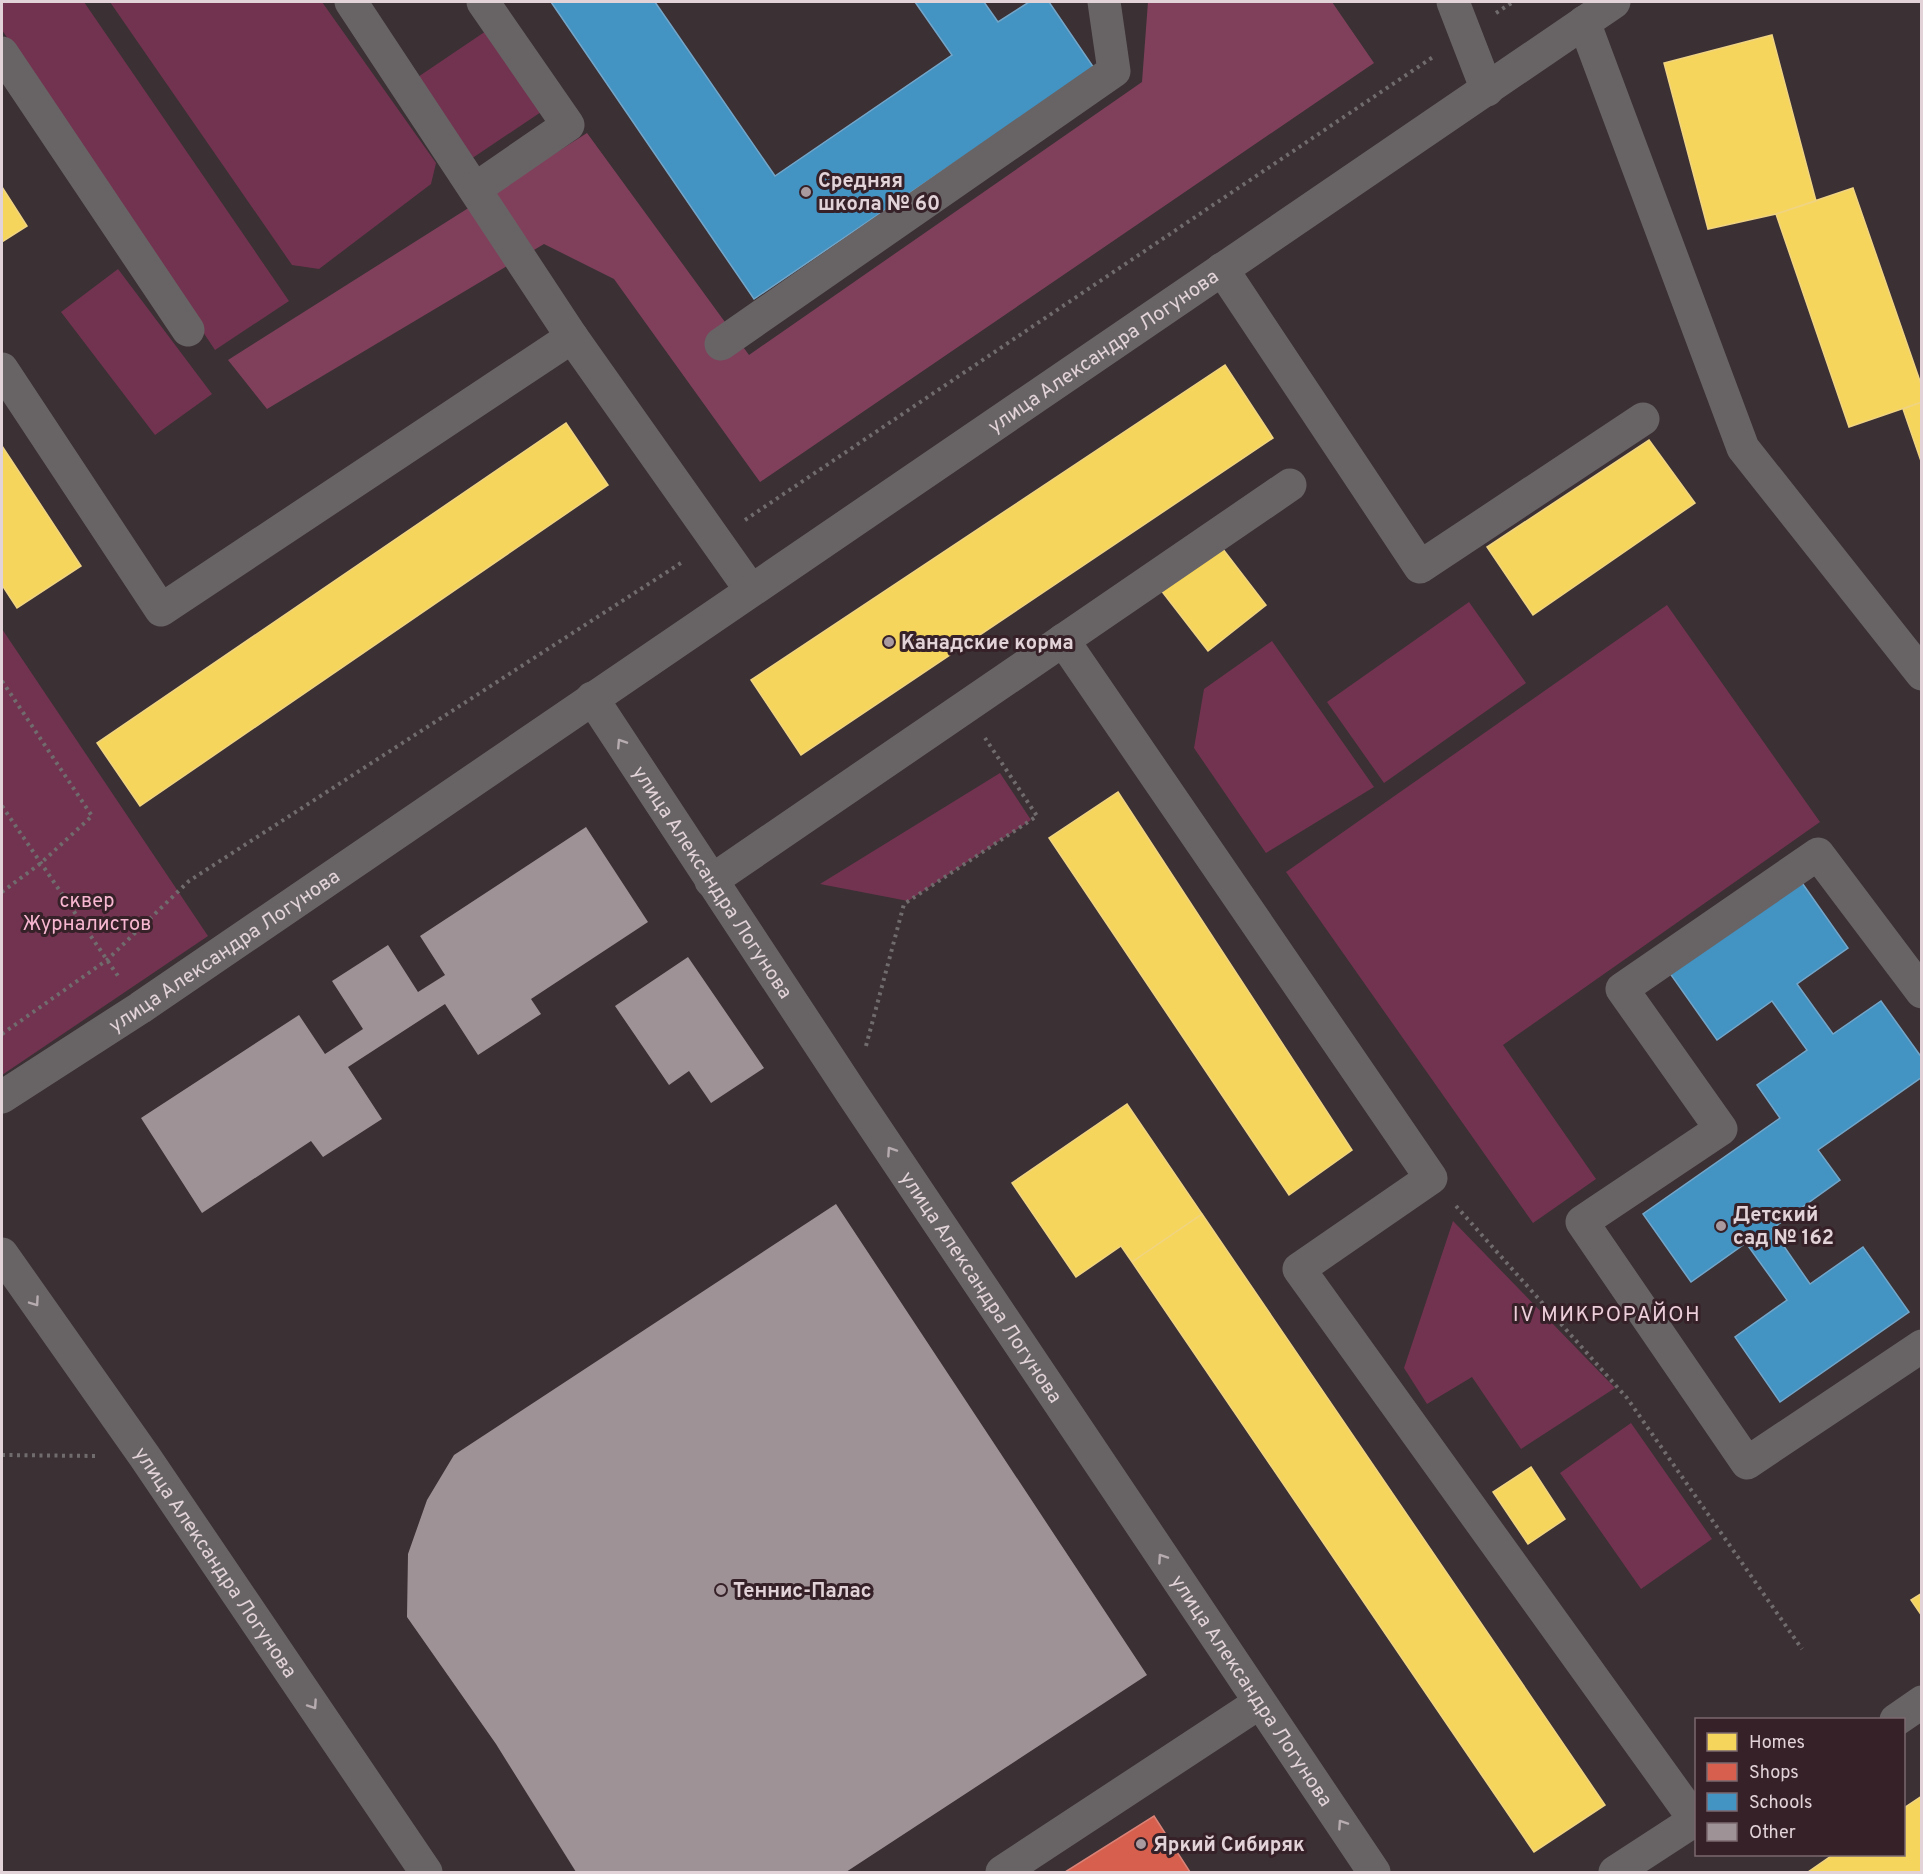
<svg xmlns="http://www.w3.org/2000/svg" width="1923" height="1874" viewBox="0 0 1923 1874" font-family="Overpass,sans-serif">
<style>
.green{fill:#723350}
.forest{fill:#80405c}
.homes{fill:#f6d55c;stroke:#f0d481;stroke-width:1.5}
.shops{fill:#d6604d;stroke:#da8277;stroke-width:1.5}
.schools{fill:#4393c3;stroke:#73a6c9;stroke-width:1.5}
.building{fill:#9f9297}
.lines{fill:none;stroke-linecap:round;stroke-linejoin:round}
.path{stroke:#706b6c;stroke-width:4;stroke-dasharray:3 4.5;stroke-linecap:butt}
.minor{stroke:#686465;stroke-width:33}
.oneway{stroke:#b7acb0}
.poi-dot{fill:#a89a9f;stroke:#362129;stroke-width:2}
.labels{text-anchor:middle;stroke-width:6;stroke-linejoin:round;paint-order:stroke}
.poi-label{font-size:20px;font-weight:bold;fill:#e2d3d8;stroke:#362129;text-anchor:start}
.street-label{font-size:20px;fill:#e2d3d8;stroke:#362129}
.park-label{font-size:20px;fill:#f8b7d0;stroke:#362129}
.neighbourhood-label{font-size:21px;letter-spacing:1.5px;fill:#eccfda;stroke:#362129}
</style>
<rect width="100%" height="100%" fill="#3b3034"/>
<!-- green -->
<path class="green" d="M2,2H84L289,301L215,350L2,30Z
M110,2H322L436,163L431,184L319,269L292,265Z
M486,31L547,108L468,161L415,79Z
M118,269L212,394L155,435L61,312Z
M1469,602L1526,683L1384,783L1327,702Z
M1667,605L1820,822L1503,1045L1596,1179L1533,1223L1286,872Z
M2,629L208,936L2,1075Z
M1272,641L1374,787L1266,853L1194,748L1204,689Z
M1000,773L1031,820L908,901L820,884Z
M1453,1221L1615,1388L1521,1449L1472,1377L1427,1404L1404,1368Z
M1631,1423L1712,1539L1641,1589L1560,1473Z"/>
<!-- forest -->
<path class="forest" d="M1148,2H1332L1374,63L760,482L614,279L544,244L267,409L228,360L587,133L749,355L1142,82Z"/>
<!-- homes -->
<path class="homes" d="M1772,35L1816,201L1776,214L1708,229L1664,63Z
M2,187L27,226L2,242Z
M1853,188L1922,387V402L1849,427L1776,214Z
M1225,365L1273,438L801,755L751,680Z
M1922,402V464L1903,409Z
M566,423L608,485L140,806L97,743Z
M1649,440L1695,503L1533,615L1487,547Z
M2,446L81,566L17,608L2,585Z
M1219,544L1266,605L1208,651L1160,589Z
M1118,792L1352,1150L1289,1195L1049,838Z
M1127,1104L1202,1214L1132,1262L1121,1246L1076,1277L1012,1183Z
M1202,1214L1605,1805L1534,1852L1132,1262Z
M1531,1467L1565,1519L1528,1544L1493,1492Z
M1922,1593V1616L1911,1600Z
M1922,1796V1872H1808L1834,1854H1904V1808Z"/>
<!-- shops -->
<path class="shops" d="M1154,1816L1190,1872H1065Z"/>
<!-- schools -->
<path class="schools" d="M551,2H655L775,176L952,55L915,2H984L998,22L1029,2H1049L1094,68L754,299Z
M1800,880L1848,948L1797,984L1833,1034L1881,1001L1922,1058V1077L1818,1150L1840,1180L1772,1229L1810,1284L1863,1247L1909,1312L1780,1402L1735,1337L1787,1300L1746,1243L1691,1282L1643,1214L1780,1118L1757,1085L1807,1050L1772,1001L1717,1040L1669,972Z"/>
<!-- building -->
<path class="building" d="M586,827L648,922L531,999L541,1014L478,1055L445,1004L348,1067L382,1119L323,1157L311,1141L202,1213L141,1118L299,1015L325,1054L363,1029L332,981L388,945L418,992L445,975L420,936Z
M688,957L764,1068L711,1103L689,1071L669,1085L615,1006Z
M836,1204L1147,1675L846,1872H576L496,1744L407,1617L408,1554L427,1500L454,1455Z"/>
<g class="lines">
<!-- path -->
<path class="path" d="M1496,13L1513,2
M745,520L1433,57
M2,681L92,816L41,863L2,892
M2,806L118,976
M2,1034L107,960L189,881L684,561
M866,1046L904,904L1037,816L985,738
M1456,1206L1627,1398L1802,1649
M2,1455L97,1456"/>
<!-- minor -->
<g class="minor">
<path d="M351,2L572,337"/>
<path d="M1453,2L1487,90"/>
<path d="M1584,22L1743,448L1922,674"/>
<path d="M2,53L188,330"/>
<path d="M475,189L568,125L483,2"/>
<path d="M1222,269L1420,567L1643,419"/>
<path d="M721,344L1114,71L1104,2"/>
<path d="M2,369L161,610L572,337L750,589"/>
<path d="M1063,640L1431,1178L1299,1269L1695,1820L1615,1872"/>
<path id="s1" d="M592,698L853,1095L1374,1872"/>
<path d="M711,881L1290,485"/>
<path d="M1922,992L1818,854L1622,989L1721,1129L1582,1222L1747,1463L1922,1346"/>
<path id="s2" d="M2,1097L140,1008L1614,2"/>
<path id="s3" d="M2,1254L145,1457L426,1872"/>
<path d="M1896,1720L1922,1702"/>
<path d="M1002,1872L1259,1703"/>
</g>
</g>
<!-- one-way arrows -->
<defs><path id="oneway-chevron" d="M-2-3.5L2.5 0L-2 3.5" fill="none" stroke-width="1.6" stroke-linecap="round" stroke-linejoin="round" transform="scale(1.5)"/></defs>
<g class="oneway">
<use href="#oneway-chevron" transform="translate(621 743) rotate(-123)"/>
<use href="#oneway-chevron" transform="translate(891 1151) rotate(-124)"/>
<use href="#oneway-chevron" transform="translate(35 1302) rotate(55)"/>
<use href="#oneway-chevron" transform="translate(1162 1558) rotate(-124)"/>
<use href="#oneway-chevron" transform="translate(313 1705) rotate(56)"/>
<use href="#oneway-chevron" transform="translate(1342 1824) rotate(-124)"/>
</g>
<!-- markers -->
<g class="poi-dot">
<circle cx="806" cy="192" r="6"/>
<circle cx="889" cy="642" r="6"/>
<circle cx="1721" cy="1226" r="6"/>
<circle cx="721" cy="1590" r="6"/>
<circle cx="1141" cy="1844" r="6"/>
</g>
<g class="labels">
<!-- poi labels -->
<g class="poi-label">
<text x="818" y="187">Средняя<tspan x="818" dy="23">школа № 60</tspan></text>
<text x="901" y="649">Канадские корма</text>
<text x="1733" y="1221">Детский<tspan x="1733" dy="23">сад № 162</tspan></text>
<text x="733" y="1597">Теннис-Палас</text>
<text x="1153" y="1851">Яркий Сибиряк</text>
</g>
<!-- street labels -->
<g class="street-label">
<text dy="7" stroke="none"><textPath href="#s2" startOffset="1330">улица Александра Логунова</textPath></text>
<text dy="7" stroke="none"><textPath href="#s1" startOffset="220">улица Александра Логунова</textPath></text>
<text dy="7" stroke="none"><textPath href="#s2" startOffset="266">улица Александра Логунова</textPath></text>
<text dy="7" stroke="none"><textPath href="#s1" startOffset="706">улица Александра Логунова</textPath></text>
<text dy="7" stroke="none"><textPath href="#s3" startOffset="375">улица Александра Логунова</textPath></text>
<text dy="7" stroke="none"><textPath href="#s1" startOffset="1192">улица Александра Логунова</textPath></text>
</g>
<!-- park labels -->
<g class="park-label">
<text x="87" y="907">сквер<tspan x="87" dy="23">Журналистов</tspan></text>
</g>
<!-- neighbourhood labels -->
<g class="neighbourhood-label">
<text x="1607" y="1321">IV МИКРОРАЙОН</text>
</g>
</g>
<!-- border -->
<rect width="1923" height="1874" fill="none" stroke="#e2d3d8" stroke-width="6"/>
<!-- legend -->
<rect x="1695" y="1718" width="210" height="138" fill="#362129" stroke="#7b686f" stroke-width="1.5"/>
<rect x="1707" y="1733" width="30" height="18" fill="#f6d55c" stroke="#7b686f" stroke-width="1.5"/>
<text x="1749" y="1748" font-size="18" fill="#e2d3d8">Homes</text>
<rect x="1707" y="1763" width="30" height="18" fill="#d6604d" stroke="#7b686f" stroke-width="1.5"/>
<text x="1749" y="1778" font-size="18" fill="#e2d3d8">Shops</text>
<rect x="1707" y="1793" width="30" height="18" fill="#4393c3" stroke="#7b686f" stroke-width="1.5"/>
<text x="1749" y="1808" font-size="18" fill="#e2d3d8">Schools</text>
<rect x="1707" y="1823" width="30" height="18" fill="#9f9297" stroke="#7b686f" stroke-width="1.5"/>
<text x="1749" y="1838" font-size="18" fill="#e2d3d8">Other</text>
</svg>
